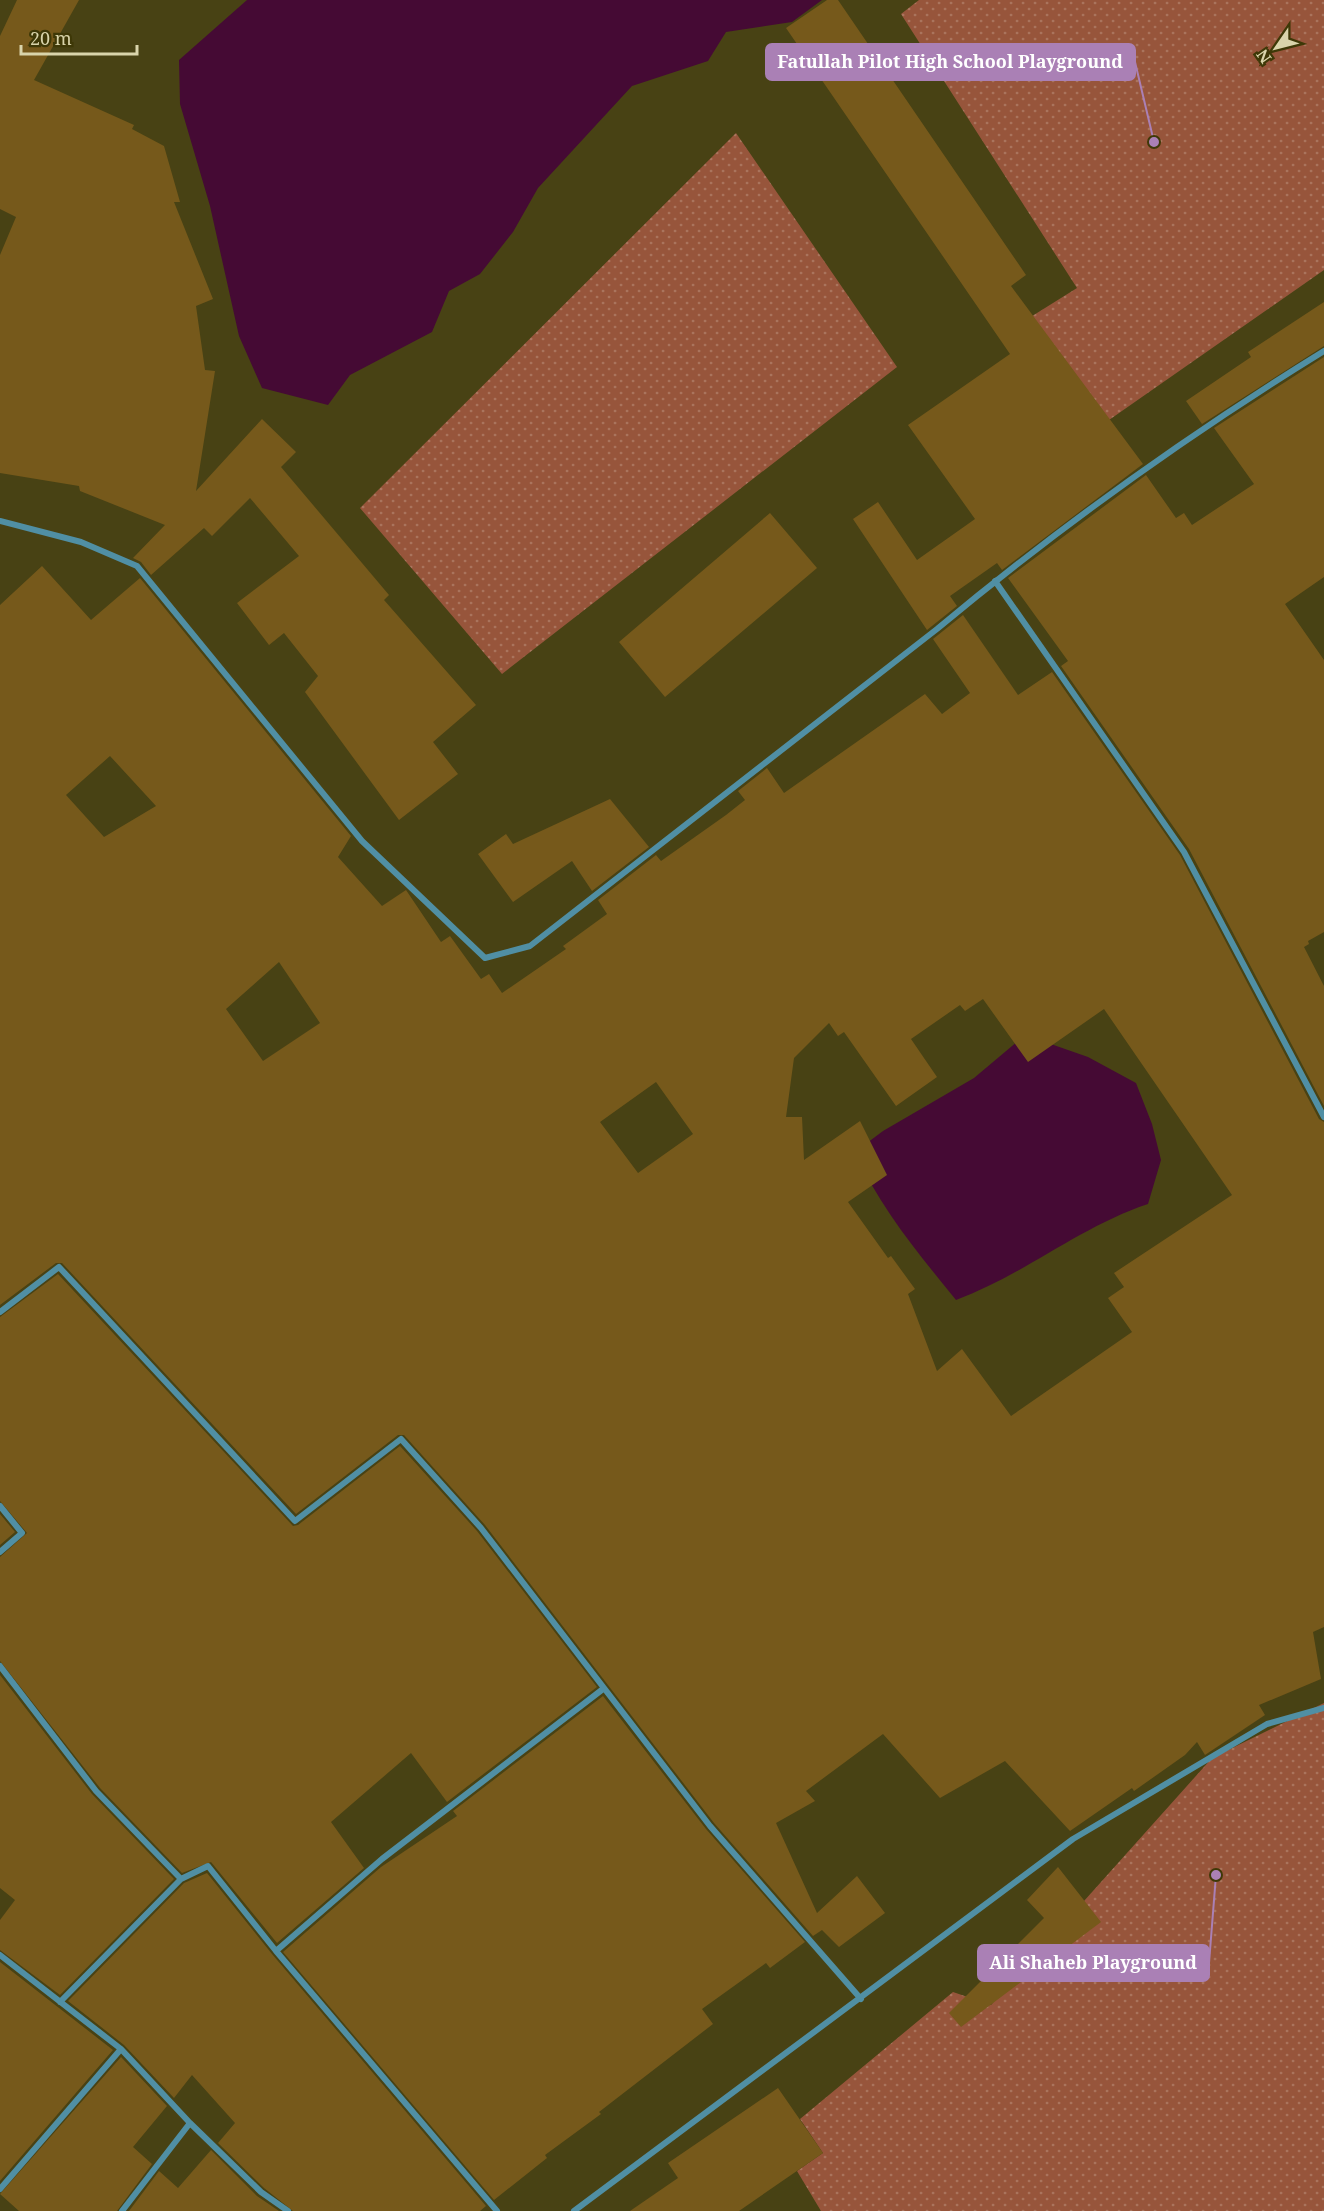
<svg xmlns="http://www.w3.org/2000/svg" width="1324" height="2211" viewBox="0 0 1324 2211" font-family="'Noto Serif',serif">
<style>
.park{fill:url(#park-dots)}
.water{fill:#450a34}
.building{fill:#76591b;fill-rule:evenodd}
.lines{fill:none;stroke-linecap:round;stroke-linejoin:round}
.minor{stroke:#508fa4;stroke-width:6}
.leader{fill:none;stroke:#aa80b5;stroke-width:2}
.callout-dot{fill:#aa80b5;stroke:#3e3807;stroke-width:2}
.callout{fill:#aa80b5;stroke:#aa80b5;stroke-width:2}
.callout-label{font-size:18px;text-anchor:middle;font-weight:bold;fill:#fff}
</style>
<defs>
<pattern id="park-dots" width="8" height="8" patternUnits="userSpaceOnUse" patternTransform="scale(1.5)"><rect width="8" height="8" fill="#97553b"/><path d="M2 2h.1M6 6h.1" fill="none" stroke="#aa745d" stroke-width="1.8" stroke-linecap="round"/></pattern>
</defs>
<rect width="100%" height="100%" fill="#484214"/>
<!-- park -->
<path class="park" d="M919,0H1324V270L1099,427L1029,318L1077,288L901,14Z
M736,133L897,367L502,674L360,508Z
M1324,1703V2211H821L797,2171L823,2153L800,2119L953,1992L991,2005L1212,1758Z"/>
<!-- water -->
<path class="water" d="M247,0H822L792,22L726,32L708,61L632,86L538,188L513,232L480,274L449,291L432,332L350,375L328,405L262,388L239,336L210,206L180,104L179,60Z
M1025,1035L1088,1057L1136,1083L1152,1124L1161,1160L1148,1204C1079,1227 1024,1275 956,1300C918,1253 880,1208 855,1152L883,1131L974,1078Z"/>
<!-- building -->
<path class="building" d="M17,0H79L34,80L134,125L132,129L164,146L180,202H174L213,299L196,306L205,370L215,371L196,491L262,419L296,452L281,467L389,595L384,600L476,705L433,742L458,774L399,820L305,692L318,676L284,633L269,645L237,603L299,556L250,498L212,536L204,528L151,575L141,562L133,558L165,525L80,491L79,486L0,473V255L16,217L0,209V36Z
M827,0H838L1026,275L1011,286L1143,464L1002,570L997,563L950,596L957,606L927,630L853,519L878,502L917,560L975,519L908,425L1010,354L786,28Z
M1324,302V346L1202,424L1186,401L1251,357L1248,352Z
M1324,357V577L1285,604L1324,660V932L1308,941L1309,944L1304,947L1324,986V1106L1189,849L1061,666L1068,661L1008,578L1146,475L1176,518L1184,513L1192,525L1254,484L1214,428Z
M770,513L817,568L665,697L619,642Z
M42,566L91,620L140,578L351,836L338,857L382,906L406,890L441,942L450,936L481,979L489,974L502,993L566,949L563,946L607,914L598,900L656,855L661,861L726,815L745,800L738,791L767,768L784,793L925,694L942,714L970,693L933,639L963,615L1018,695L1052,672L1180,855L1319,1119L1324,1122V1627L1313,1632L1321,1679L1259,1705L1265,1715L1205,1755L1197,1742L1185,1755L1134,1791L1132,1788L1070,1831L1005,1761L940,1798L883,1734L806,1791L815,1801L776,1823L817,1913L857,1876L885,1913L839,1947L822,1930L813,1936L714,1823L485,1525L404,1435H398L296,1514L62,1263H56L0,1305V605ZM110,756L156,806L104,837L66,795ZM279,962L320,1023L263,1061L226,1009ZM983,999L1028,1062L1104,1009L1232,1195L1114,1273L1124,1287L1108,1298L1132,1332L1011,1416L962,1349L937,1371L908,1294L915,1289L891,1256L888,1258L848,1202L887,1175L860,1121L804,1160L802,1117H786L794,1058L829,1023L838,1036L844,1032L896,1106L937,1077L911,1039L960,1005L965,1011ZM656,1082L693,1134L638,1173L600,1122Z
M610,799L649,847L592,891L572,861L513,902L478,854L506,834L513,844Z
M58,1274L293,1526L298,1525L400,1446L477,1531L597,1687L447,1802L411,1753L331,1822L364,1868L277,1943L211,1862L182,1873L100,1788L0,1661V1557L27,1533L0,1501V1317Z
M0,1514L15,1532L0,1545Z
M0,1675L92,1794L174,1879L60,1995L0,1950V1920L15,1900L0,1888Z
M603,1696L706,1829L805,1942L770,1968L766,1963L702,2009L713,2024L599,2112L601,2114L545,2155L547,2158L494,2200L283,1952L381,1867L457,1816L453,1811Z
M1058,1867L1101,1922L961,2027L949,2013L1044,1918L1027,1900Z
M207,1873L272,1954L486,2206L480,2211H293L264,2188L218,2143L235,2123L192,2075L174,2098L124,2045L68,2001L184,1883Z
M0,1962L113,2050L0,2181Z
M121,2057L167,2106L133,2147L152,2164L117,2211H19L0,2194Z
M778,2088L823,2153L739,2211H630L678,2178L668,2163Z
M211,2150L257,2196L279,2211H129L159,2171L178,2188Z"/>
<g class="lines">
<!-- minor -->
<path class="minor" d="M0,521L81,542L137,566L362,841L485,958L530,946L937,629C1057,529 1191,433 1324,351
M995,581L1184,852L1324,1117
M0,1312L59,1267L295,1521L401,1439L481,1528L710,1826L861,1999
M0,1506L22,1533L0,1552
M0,1666L96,1791L181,1879L208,1866L276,1951
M0,1955L121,2049L190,2123L261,2192L288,2211
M60,2002L181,1879
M0,2189L121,2049
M122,2211L190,2123
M497,2211L276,1951L382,1859L603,1689
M574,2211L1073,1839L1267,1724L1324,1708"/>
</g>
<!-- callouts -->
<path class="leader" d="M1154 142L1135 62M1216 1875L1209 1963"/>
<g class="callout-dot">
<circle cx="1154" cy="142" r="6"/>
<circle cx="1216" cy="1875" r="6"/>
</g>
<g class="callout">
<rect x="766" y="44" width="369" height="36" rx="6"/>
<rect x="978" y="1945" width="231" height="36" rx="6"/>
</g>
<g class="callout-label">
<text x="950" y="68">Fatullah Pilot High School Playground</text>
<text x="1093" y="1969">Ali Shaheb Playground</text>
</g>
<!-- north arrow -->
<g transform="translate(1276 48) rotate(235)" stroke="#3e3807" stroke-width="4.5" paint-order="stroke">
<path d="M0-4.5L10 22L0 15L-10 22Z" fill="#d9d4ab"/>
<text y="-9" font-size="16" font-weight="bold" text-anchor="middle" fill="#d9d4ab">N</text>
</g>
<!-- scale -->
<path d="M21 45v9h116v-9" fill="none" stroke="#d9d4ab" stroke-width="3"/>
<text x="30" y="45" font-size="18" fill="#d9d4ab" stroke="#3e3807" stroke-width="4.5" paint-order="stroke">20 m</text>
</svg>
